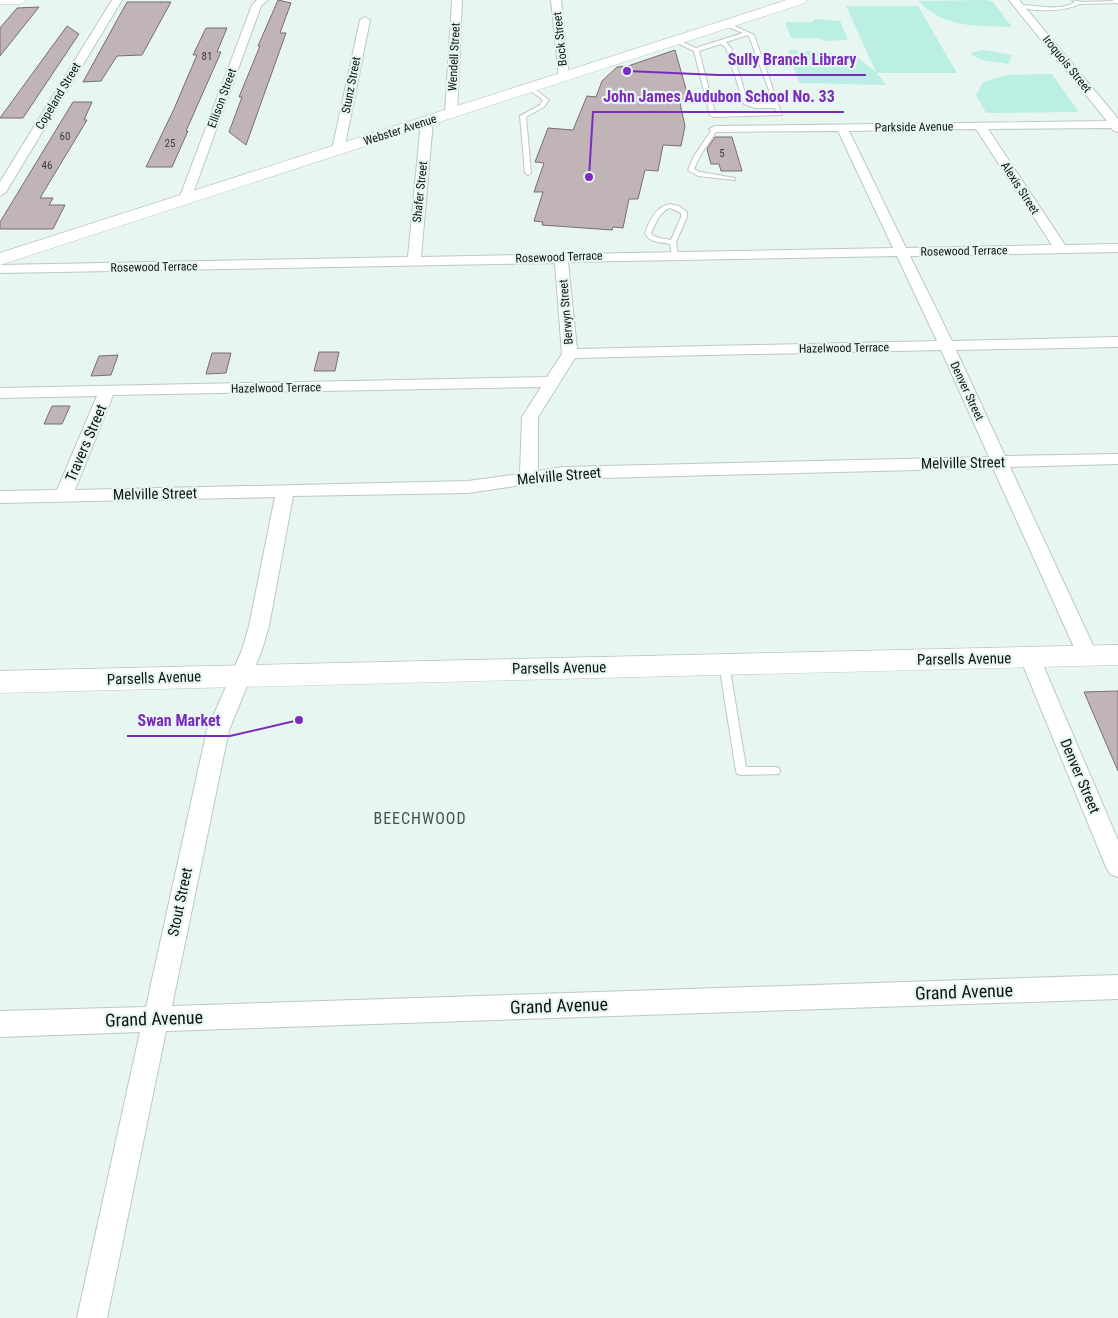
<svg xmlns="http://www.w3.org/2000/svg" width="1118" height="1318" viewBox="0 0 1118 1318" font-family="'Roboto Condensed',sans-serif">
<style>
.green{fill:#bbefe4}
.building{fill:#c1b4b6;stroke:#796d70}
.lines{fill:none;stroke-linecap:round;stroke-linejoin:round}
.lane-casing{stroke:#bbc8c4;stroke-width:2}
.street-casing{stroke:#bbc8c4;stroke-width:2}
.secondary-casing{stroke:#bbc8c4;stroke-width:1}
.lane{fill:#fff;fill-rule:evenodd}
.street{fill:#fff;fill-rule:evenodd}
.secondary{fill:#fff;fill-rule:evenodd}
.labels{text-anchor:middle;stroke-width:4.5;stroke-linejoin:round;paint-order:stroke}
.far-number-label{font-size:11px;fill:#3c3c3c}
.far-street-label{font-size:12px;fill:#0f1413;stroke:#e8f6f2}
.street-label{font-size:15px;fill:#0f1413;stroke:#e8f6f2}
.neighbourhood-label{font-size:16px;letter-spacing:1px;fill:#475250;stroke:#e8f6f2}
.near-street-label{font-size:18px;fill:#0f1413;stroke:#e8f6f2}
.leader{fill:none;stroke:#7b2cbf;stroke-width:2}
.callout-dot{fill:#7b2cbf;stroke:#e8f6f2;stroke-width:2}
.callout-label{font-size:16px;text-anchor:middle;font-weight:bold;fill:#7b2cbf;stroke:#e8f6f2;stroke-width:4.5;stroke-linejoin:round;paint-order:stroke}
</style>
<rect width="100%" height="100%" fill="#e8f6f2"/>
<!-- green -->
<path class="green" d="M988,0L993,2L1012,27C977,26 943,28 918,1Z
M846,6H918L957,73H877L886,85L799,83L788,50L826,52L858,58L876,72Z
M815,19L840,21L848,40L824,41L819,38H791L785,22H812Z
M983,50L1012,55L1008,64C993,61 983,63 970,53Z
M1052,74L1078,111L1075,112L986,113L976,95L983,82L1007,75Z"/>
<!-- building -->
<path class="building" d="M278,0L291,3L280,33H286L246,145L229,132L242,97H239L260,46H258Z
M127,2H171L142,55L117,56L101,81L83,82Z
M39,7L0,56V28L17,8Z
M67,26L79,34L23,118H0Z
M206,28H227L217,52H221L186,131H188L172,167H146L174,109L197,55H193Z
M675,50L686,89L685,96L680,103L685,126L681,146L663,145L658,171L645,170L638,199H629L623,228L613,227L612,230L542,225L543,222L534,221L543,192H534L544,163L535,162L548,128L573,130L587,96L596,97L602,81L617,67L628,66Z
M73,102H92L84,120H87L40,198H53L49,205H65L53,229H0V222Z
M715,137H732L742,171H721L719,164H711L707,149Z
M319,352H339L335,371H314Z
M212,353H231L226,373L206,374Z
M118,355L111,375L91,376L99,356Z
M52,406H70L62,424H44Z
M1118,691V771L1084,692Z"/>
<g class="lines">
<!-- lane casing -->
<g class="lane-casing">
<path id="lane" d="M1072,0L1083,2L1118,1V3L1079,4C1066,12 1032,12 1018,6L1020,5C1038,5 1059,12 1075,2Z
M726,22L754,35L782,115L713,117L710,115L694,51L673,41L678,40L696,48L743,33L724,25ZM748,35L749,36L774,104H756L748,102L731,48L726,42ZM721,44L726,48L744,104L755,108H775L777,112L715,113L699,51Z
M528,87H532L549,100L544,107L526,117L531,173L528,175L525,173L520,116L540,105L543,100L528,89Z
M713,128L718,129L700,156L694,169L700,172L735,178V180L698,176L688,170L694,156Z
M670,204L679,206L687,212V217L676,242L678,255L675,257L672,255L670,244C661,242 649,243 645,233C650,220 655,207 670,204ZM670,208L681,213V217L671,240L659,238L652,235L651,233C656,223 659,212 670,208Z
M724,660L728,661L729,664L746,767H775L779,768L780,771L779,774L741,775L737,774L736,771L719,664L720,661Z"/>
</g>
<!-- street casing -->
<g class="street-casing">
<path id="street" d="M112,0H122L6,192L0,196V182Z
M257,0H268L261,6L191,199L190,202H180L179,199L252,5Z
M452,0H462L457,113L451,116L445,113Z
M551,0H561L569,77L564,80L559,77Z
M1009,0H1019L1115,115L1118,119V132L1114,131L1111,128L988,129L1065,245L1118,244V252L910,256L952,341L1118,337V347L956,350L1005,456L1118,454V464L1010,467L1098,656L1095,661L1088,664L1081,661L1078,656L993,468L563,479L468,493L293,496L269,626L262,650L229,730L172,1006L1118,975V999L166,1031L107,1318H77L140,1032L0,1037V1011L146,1007L207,730L242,650L249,626L275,497L0,503V491L57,490L97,396L0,398V388L547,377L562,354L555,263L0,273V265L408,257L421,121L427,118L433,121L421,257L893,248L838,131L715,132L709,129L715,126L1107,121ZM976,129L1052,245L906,248L849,131ZM897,256L937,341L577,349L568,262ZM941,350L989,457L563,467L538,471V417L575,358ZM541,387L522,417L520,474L468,481L75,490L113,395Z
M1112,0H1118V4Z
M365,17L370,20L344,150L338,154L332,150L360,20Z
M1030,650L1037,653L1040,658L1118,840V877L1110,874L1106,867L1020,658L1023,653Z"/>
</g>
<!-- secondary casing -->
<g class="secondary-casing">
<path id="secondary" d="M0,0H27L20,4H0Z
M787,0H807L805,3L0,265V253Z
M1118,645V665L0,693V671Z"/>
</g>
<!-- lane -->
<use href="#lane" class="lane"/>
<!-- street -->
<use href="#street" class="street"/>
<!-- secondary -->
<use href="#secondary" class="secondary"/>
</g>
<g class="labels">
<!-- far-number labels -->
<g class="far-number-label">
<text x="207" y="60">81</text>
<text x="65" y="140">60</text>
<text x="170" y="147">25</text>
<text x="722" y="157">5</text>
<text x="47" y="169">46</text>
</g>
<!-- far-street labels -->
<g class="far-street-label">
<text transform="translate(560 39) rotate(-96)" y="4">Bock Street</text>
<text transform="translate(454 57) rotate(-87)" y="4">Wendell Street</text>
<text transform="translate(1067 64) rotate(51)" y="4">Iroquois Street</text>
<text transform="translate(351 85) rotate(-79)" y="4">Stunz Street</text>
<text transform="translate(58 96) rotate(-59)" y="4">Copeland Street</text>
<text transform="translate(222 98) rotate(-70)" y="4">Ellison Street</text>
<text transform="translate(914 127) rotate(-1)" y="4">Parkside Avenue</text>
<text transform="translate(400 130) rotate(-18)" y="4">Webster Avenue</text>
<text transform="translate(1020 188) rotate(57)" y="4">Alexis Street</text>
<text transform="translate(420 192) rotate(-84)" y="4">Shafer Street</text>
<text transform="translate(964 251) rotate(-1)" y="4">Rosewood Terrace</text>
<text transform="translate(559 257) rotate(-2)" y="4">Rosewood Terrace</text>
<text transform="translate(154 267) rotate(-1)" y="4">Rosewood Terrace</text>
<text transform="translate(566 312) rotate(-95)" y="4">Berwyn Street</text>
<text transform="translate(844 348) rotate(-1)" y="4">Hazelwood Terrace</text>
<text transform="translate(276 388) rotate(-1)" y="4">Hazelwood Terrace</text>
<text transform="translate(967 391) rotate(65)" y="4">Denver Street</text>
</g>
<!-- street labels -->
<g class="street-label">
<text transform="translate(86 443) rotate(-67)" y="5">Travers Street</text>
<text transform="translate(963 463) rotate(-1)" y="5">Melville Street</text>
<text transform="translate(559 476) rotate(-5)" y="5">Melville Street</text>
<text transform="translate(155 494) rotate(-1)" y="5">Melville Street</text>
<text transform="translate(964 659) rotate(-1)" y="5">Parsells Avenue</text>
<text transform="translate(559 668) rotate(-1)" y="5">Parsells Avenue</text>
<text transform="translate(154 678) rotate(-2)" y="5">Parsells Avenue</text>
<text transform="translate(1080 776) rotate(67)" y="5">Denver Street</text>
<text transform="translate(180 902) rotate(-78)" y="5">Stout Street</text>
</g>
<!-- neighbourhood labels -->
<g class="neighbourhood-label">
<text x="420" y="824">BEECHWOOD</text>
</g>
<!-- near-street labels -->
<g class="near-street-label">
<text transform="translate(964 992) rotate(-2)" y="6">Grand Avenue</text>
<text transform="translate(559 1006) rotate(-2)" y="6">Grand Avenue</text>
<text transform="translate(154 1019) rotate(-2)" y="6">Grand Avenue</text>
</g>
</g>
<!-- callouts -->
<path class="leader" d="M627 71L718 75H866M589 177L593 112H844M299 720L230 736H127"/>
<g class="callout-dot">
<circle cx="627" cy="71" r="5"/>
<circle cx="589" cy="177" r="5"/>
<circle cx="299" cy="720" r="5"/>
</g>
<g class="callout-label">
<text x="792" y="65">Sully Branch Library</text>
<text x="719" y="102">John James Audubon School No. 33</text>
<text x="179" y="726">Swan Market</text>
</g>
</svg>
